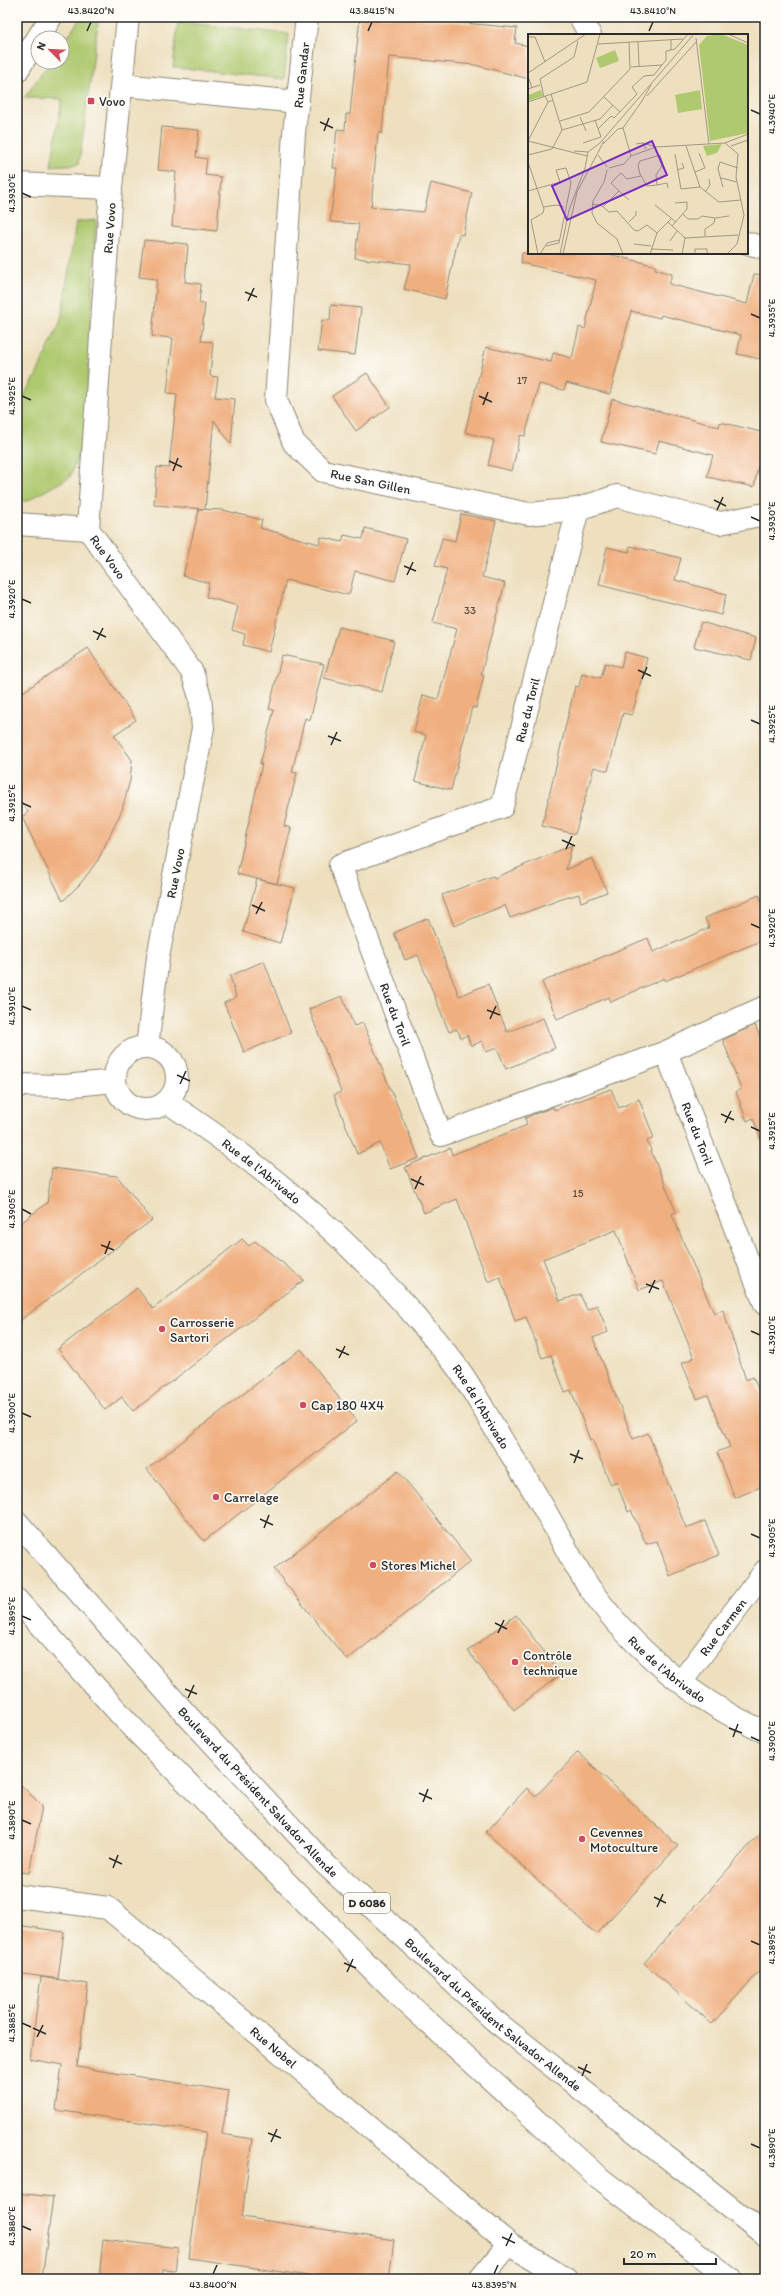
<svg xmlns="http://www.w3.org/2000/svg" width="782" height="2296" viewBox="0 0 782 2296" font-family="Itim,sans-serif">
<style>
.green{fill:#afc96f;stroke:#6d7a4d}
.building{fill:#f0af7f}
.lines{fill:none;stroke-linecap:round;stroke-linejoin:round}
.street-casing{stroke:#8c8675;stroke-width:24}
.primary-casing{stroke:#8c8675;stroke-width:24}
.street{stroke:#fff;stroke-width:22}
.primary{stroke:#fff;stroke-width:22}
.ticks{fill:none;stroke:#2b2b2b;stroke-width:1.5}
.poi-dot{fill:#d1495b;stroke:#fdfcf7;stroke-width:1.5}
.labels{text-anchor:middle;stroke-width:3.5;stroke-linejoin:round;paint-order:stroke}
.number-label{font-size:11px;fill:#5c4c40}
.shield{fill:#fdfcf7;stroke:#6a6a68;stroke-width:1}
.shield-label{font-size:12px;font-weight:bold;fill:#2b2b2b}
.street-label{font-size:13px;fill:#2b2b2b;stroke:#fdfcf7}
.poi-label{font-size:13px;fill:#2b2b2b;stroke:#fdfcf7;text-anchor:start}
.inset-road{fill:none;stroke:#a09884;stroke-width:1}
.view{fill:#7b2cbf;fill-opacity:0.15;stroke:#7b2cbf;stroke-width:2}
.inset-edge{fill:none;stroke:#2b2b2b;stroke-width:2}
.neatline{fill:none;stroke:#2b2b2b;stroke-width:1.5}
.ticks-label{font-size:10px;text-anchor:middle;fill:#2b2b2b}
</style>
<rect width="100%" height="100%" fill="#fdfcf7"/>
<filter id="ink" filterUnits="userSpaceOnUse"><feTurbulence type="fractalNoise" baseFrequency=".025" numOctaves="2"/><feDisplacementMap in="SourceGraphic" scale="8" xChannelSelector="R" yChannelSelector="G"/><feConvolveMatrix kernelMatrix="1 2 1 2 8 2 1 2 1" color-interpolation-filters="sRGB"/></filter>
<filter id="wash" filterUnits="userSpaceOnUse"><feTurbulence type="fractalNoise" baseFrequency=".012" numOctaves="4" result="noise"/><feDisplacementMap in="SourceGraphic" scale="16" xChannelSelector="R" yChannelSelector="G"/><feGaussianBlur stdDeviation="0.9" result="paint"/><feColorMatrix in="noise" values="0 0 0 0 0 0 0 0 0 0 0 0 0 0 0 0 0 1.4 0 .05"/><feComposite in="paint" operator="in"/></filter>
<g filter="url(#wash)">
<rect width="100%" height="100%" fill="#eee0bf"/>
<!-- green -->
<path class="green" d="M81,17H93L98,23L79,164L51,166L62,99L24,98L50,62H62V45Z
M178,22L289,34L284,79L173,67Z
M96,220L85,438L70,477L27,501H17V407L35,378L61,320L76,222Z"/>
<g id="blocks">
<!-- building -->
<path class="building" d="M360,17H401L517,28L515,43L529,46V79L475,65L389,57L382,133H378L371,207L424,212L431,183L472,193L463,235L459,234L445,299L404,289L411,264L355,258L359,224L330,222L337,168H333L337,129L345,130L346,114H350Z
M162,127L199,130L196,157L207,159L205,175L221,177L217,231L172,226L176,172L158,170Z
M144,240L188,244L185,282L201,284L199,303L205,304L201,341L213,342L210,376L218,377L215,397L235,399L231,444L214,420L205,509L154,505L157,467L169,468L177,394L167,393L173,338L152,336L157,279L139,277Z
M522,253H605L656,266L655,269L672,274L669,284L747,304L754,274L765,275V360L737,354L741,335L661,315L660,318L631,311L610,394L566,383L564,390L539,384L525,436L520,435L512,471L488,465L494,440L465,432L486,347L551,362L553,353L572,358L579,327L585,329L596,280L521,263Z
M331,305L361,308L355,355L318,351L322,320L330,321Z
M367,373L390,407L356,431L332,396Z
M612,399L719,427L720,422L765,433L754,487L707,477L713,455L659,441L655,454L601,442Z
M199,509L223,510L262,520L260,528L319,544L321,537L342,542L344,535L363,539L365,528L406,539L395,581L355,571L349,595L286,580L269,652L243,645L245,634L232,630L238,606L206,597L209,583L183,576Z
M461,514L496,521L482,577L505,583L481,674L484,675L476,708L472,707L451,790L415,781L426,735L414,732L423,695L438,699L457,629L433,623L447,569L435,566L442,538L455,541Z
M630,546L681,558L675,580L726,594L721,615L599,585L607,547L629,552Z
M701,622L756,638L751,660L694,647Z
M339,627L394,641L382,692L324,678Z
M88,648L136,720L114,735L132,760L130,780L122,810L98,860L80,884L63,901L22,817L28,812L17,795V696Z
M625,652L647,658L632,715L623,713L608,771L594,767L575,834L542,826L575,686L579,687L582,673L601,678L605,663L621,667Z
M282,655L324,664L310,720L305,718L292,772L297,773L284,826L291,828L277,884L237,874L262,764H260L274,710L269,709Z
M572,845L566,870L592,858L607,892L581,902L579,894L562,899L510,918L505,905L454,926L442,895L493,876L494,878Z
M257,879L295,888L280,943L243,932Z
M759,895L765,908V939L665,981L664,978L611,1002L609,997L557,1019L542,982L648,938L653,952L709,928L705,918Z
M428,918L459,996L488,984L507,1032L543,1018L555,1048L506,1069L497,1048L486,1052L482,1041L471,1046L467,1035L461,1038L457,1029L449,1032L418,955L405,960L394,933Z
M264,961L291,1033L244,1052L224,1003L236,997L230,976Z
M342,996L354,1026L363,1023L419,1158L390,1169L380,1143L357,1154L334,1095L341,1092L309,1009Z
M755,1025L765,1048V1145H763L753,1118L747,1121L736,1092L741,1089L723,1040Z
M611,1089L619,1108L639,1099L654,1138L647,1141L676,1212L672,1214L682,1239L714,1313L723,1310L746,1380L753,1377L765,1405V1485L735,1498L717,1452L730,1447L708,1395L697,1399L682,1363L694,1358L663,1281L639,1290L616,1230L543,1259L560,1301L580,1294L587,1310L597,1305L608,1332L593,1338L633,1439L648,1433L686,1528L705,1521L719,1555L670,1576L657,1541L646,1544L631,1510L628,1512L616,1482L611,1485L592,1439L590,1440L571,1390L565,1392L551,1355L542,1358L526,1317L515,1321L500,1277L488,1282L457,1199L424,1213L405,1167L450,1148L452,1155L527,1125L525,1118L535,1114L553,1107L554,1110Z
M52,1168L117,1176L152,1220L17,1323V1226L47,1203Z
M242,1239L249,1246L255,1241L304,1280L133,1411L122,1397L105,1410L58,1349L137,1288L153,1309Z
M301,1349L357,1421L204,1541L147,1469Z
M398,1471L471,1561L347,1660L274,1569Z
M516,1615L561,1674L514,1710L468,1651Z
M578,1752L678,1846L596,1934L486,1832L527,1788L535,1797Z
M17,1781L42,1806L29,1873L17,1872Z
M765,1828V1965L712,2024L644,1963Z
M17,1925L64,1932L58,1979L17,1973Z
M41,1977L88,1984L77,2067L229,2091L222,2134L252,2139L242,2217L394,2240L389,2279H328L189,2258L206,2132L56,2110L62,2065L30,2059Z
M17,2193L53,2197L42,2279H17Z
M103,2239L178,2248L175,2271L163,2270L162,2279H99Z"/>
</g>
</g>
<g filter="url(#ink)">
<use href="#blocks" fill-opacity="0" stroke="#8c8675" stroke-width="1"/>
<g class="lines">
<!-- street casing -->
<g class="street-casing">
<g id="street">
<path id="s1" d="M128,17L111,188L88,529L192,672L200,697L203,728L158,957L147,1047"/>
<path id="s2" d="M307,17L294,133L276,400L294,443L323,471L529,514L578,509L617,496L720,523L765,514"/>
<path d="M580,17L590,35"/>
<path d="M17,71L51,17"/>
<path d="M122,85L298,102"/>
<path d="M17,184L111,188"/>
<path d="M747,243L765,248"/>
<path id="s3" d="M578,509L502,807L340,865L441,1135L666,1052L765,1304"/>
<path d="M17,524L88,529"/>
<circle cx="146" cy="1078" r="31"/>
<path d="M666,1052L765,1007"/>
<path d="M17,1085L65,1086L114,1081"/>
<path id="s4" d="M167,1102C278,1174 372,1259 454,1363C471,1385 484,1411 499,1435C515,1461 532,1487 547,1514C561,1538 573,1564 589,1587C632,1649 696,1702 765,1732"/>
<path id="s5" d="M681,1682L765,1571"/>
<path id="s6" d="M17,1896L108,1908L509,2244L566,2279"/>
<path d="M480,2279L509,2244"/>
</g>
</g>
<!-- primary casing -->
<g class="primary-casing">
<g id="primary">
<path id="s7" d="M17,1522L185,1713L325,1864L494,2020L765,2235"/>
<path d="M17,1600L129,1724L393,1990L597,2176L731,2279"/>
</g>
</g>
<!-- street -->
<use href="#street" class="street"/>
<!-- primary -->
<use href="#primary" class="primary"/>
</g>
</g>
<!-- ticks -->
<path class="ticks" d="M87,31L91,22M368,31L372,22M649,31L653,22M751,110L760,114M320,122L333,128M324,131L329,118M22,193L31,197M245,292L257,297M248,301L254,288M751,314L760,318M22,396L31,400M479,396L492,402M483,405L488,392M169,461L182,467M173,471L178,458M714,500L726,506M717,510L723,497M751,517L760,521M404,566L416,571M407,575L413,562M22,599L31,603M93,631L106,637M97,640L103,628M638,670L651,676M642,679L647,667M751,720L760,724M328,736L341,741M331,745L337,732M22,803L31,807M562,840L575,846M566,849L572,836M252,905L265,911M256,914L262,902M751,924L760,928M22,1006L31,1010M487,1010L500,1015M490,1019L496,1006M177,1075L190,1081M180,1084L186,1071M721,1114L734,1120M725,1123L731,1111M751,1127L760,1131M411,1179L424,1185M415,1189L421,1176M22,1209L31,1214M101,1245L114,1250M105,1254L110,1241M646,1284L659,1289M649,1293L655,1280M751,1331L760,1335M336,1349L349,1355M339,1358L345,1346M22,1413L31,1417M570,1454L583,1459M574,1463L579,1450M260,1519L273,1525M264,1528L269,1515M751,1534L760,1538M22,1616L31,1620M495,1623L507,1629M498,1633L504,1620M185,1689L197,1694M188,1698L194,1685M729,1728L742,1733M733,1737L738,1724M751,1737L760,1741M419,1793L432,1799M423,1802L428,1789M22,1820L31,1824M109,1858L122,1864M113,1868L118,1855M654,1897L666,1903M657,1907L663,1894M751,1941L760,1945M344,1963L356,1968M347,1972L353,1959M22,2023L31,2027M33,2028L46,2034M37,2037L43,2025M578,2067L591,2073M582,2076L587,2064M268,2133L281,2138M271,2142L277,2129M751,2144L760,2148M22,2226L31,2230M502,2237L515,2243M506,2246L512,2233M213,2274L217,2265M494,2274L498,2265"/>
<!-- markers -->
<g class="poi-dot">
<rect x="87" y="97" width="8" height="8" rx="2"/>
<circle cx="162" cy="1329" r="4"/>
<circle cx="303" cy="1405" r="4"/>
<circle cx="216" cy="1497" r="4"/>
<circle cx="373" cy="1565" r="4"/>
<circle cx="515" cy="1662" r="4"/>
<circle cx="582" cy="1839" r="4"/>
</g>
<g class="labels">
<!-- number labels -->
<g class="number-label">
<text x="522" y="384">17</text>
<text x="470" y="614">33</text>
<text x="578" y="1197">15</text>
</g>
<!-- shield labels -->
<rect class="shield" x="344" y="1893" width="46" height="20" rx="3"/>
<g class="shield-label">
<text x="367" y="1907">D 6086</text>
</g>
<!-- street labels -->
<g class="street-label">
<text transform="translate(301 75) rotate(-84)" y="5">Rue Gandar</text>
<text transform="translate(109 228) rotate(-86)" y="5">Rue Vovo</text>
<text dy="5" stroke="none"><textPath href="#s2" startOffset="520">Rue San Gillen</textPath></text>
<text dy="5" stroke="none"><textPath href="#s1" startOffset="548">Rue Vovo</textPath></text>
<text transform="translate(527 710) rotate(-76)" y="5">Rue du Toril</text>
<text transform="translate(175 873) rotate(-79)" y="5">Rue Vovo</text>
<text dy="5" stroke="none"><textPath href="#s3" startOffset="639">Rue du Toril</textPath></text>
<text dy="5" stroke="none"><textPath href="#s3" startOffset="1095">Rue du Toril</textPath></text>
<text dy="5" stroke="none"><textPath href="#s4" startOffset="117">Rue de l'Abrivado</textPath></text>
<text dy="5" stroke="none"><textPath href="#s4" startOffset="441">Rue de l'Abrivado</textPath></text>
<text dy="5" stroke="none"><textPath href="#s5" startOffset="69">Rue Carmen</textPath></text>
<text dy="5" stroke="none"><textPath href="#s4" startOffset="765">Rue de l'Abrivado</textPath></text>
<text dy="5" stroke="none"><textPath href="#s7" startOffset="362">Boulevard du Président Salvador Allende</textPath></text>
<text dy="5" stroke="none"><textPath href="#s7" startOffset="686">Boulevard du Président Salvador Allende</textPath></text>
<text dy="5" stroke="none"><textPath href="#s6" startOffset="308">Rue Nobel</textPath></text>
</g>
<!-- poi labels -->
<g class="poi-label">
<text x="99" y="106">Vovo</text>
<text x="170" y="1327">Carrosserie<tspan x="170" dy="15">Sartori</tspan></text>
<text x="311" y="1410">Cap 180 4X4</text>
<text x="224" y="1502">Carrelage</text>
<text x="381" y="1570">Stores Michel</text>
<text x="523" y="1660">Contrôle<tspan x="523" dy="15">technique</tspan></text>
<text x="590" y="1837">Cevennes<tspan x="590" dy="15">Motoculture</tspan></text>
</g>
</g>
<!-- overview -->
<g transform="translate(528 34)">
<rect width="220" height="220" fill="#eee0bf"/>
<path d="M193,0L220,11V99L182,107L171,11L179,2ZM87,16L91,27L72,34L68,24ZM13,56L15,62L0,67V61ZM172,56L174,75L150,79L147,61ZM194,110L189,119L179,122L175,112Z" fill="#afc96f"/>
<path class="inset-road" d="M200,0L220,9M0,3H7L17,28M168,4L181,110M110,8L111,32M70,10L155,5M143,16L147,15L160,0M103,33L134,31L138,26V17L143,16V6M0,39L58,0M0,42L4,54M0,55L12,51M17,62L20,68L25,66M119,62L169,7M16,63L12,45L46,23L50,7M76,63L92,78M114,67L123,51M0,68L59,48L72,0M52,83L58,97M32,87L61,78L102,35L101,8M70,95L83,82L86,84L109,60L104,53L116,42L126,41L134,31M34,96L72,85L85,71M0,107L20,68M0,107L59,122M55,109L73,103L67,86M115,109L128,113M197,109L210,120L208,143L216,181L209,210L199,220M75,110L90,95L95,94M108,110L115,109L118,115M158,112L172,153L191,168L213,166M203,112L220,106M46,117L60,118M147,120L153,155L172,153M0,121L24,115L34,96L23,60M70,121L79,133M103,122L95,94L114,67M0,128L16,175L15,179L3,186L10,220M81,134L96,130L103,122L128,113L197,109L220,100M79,136L76,148L65,167L64,179L69,189L89,205L95,220M149,136L156,134L154,129M167,138L177,134L171,119M193,144L209,148M129,151L128,141L135,130L132,121L112,127L110,131L112,140L119,152L129,151L139,149L140,154M195,153L190,135L192,128L210,134M0,157L32,148L28,136L38,134L43,149L31,209L18,212M91,157L101,166M177,158L182,151L181,145M64,170L74,172L81,178L89,177L106,196L110,197L119,191L129,199M127,171L148,188M16,173L28,171L36,173M75,173L91,157L83,149L93,139L99,145L113,142M155,180L160,185H170L174,182L187,184L186,189L177,195V202M187,184L201,182M101,188L108,181V177M140,188L157,204M144,192L159,175V168L147,169M157,204L210,201M142,207L149,197M106,210L123,212M123,215L145,216M12,220L19,209L31,206M32,220L41,176L57,134L60,118L72,109L166,0M35,220L49,158L76,107M122,220L129,199L144,184M154,220L157,204M167,220V215H179V220"/>
<path class="view" d="M124,107L139,141L39,186L24,152Z"/>
<rect width="220" height="220" class="inset-edge"/>
</g>
<!-- margin -->
<rect width="782" height="2296" fill="none" stroke="#fdfcf7" stroke-width="44"/>
<!-- north arrow -->
<g transform="translate(50 50) rotate(294)"><circle r="19" fill="#fdfcf7" stroke="#a9a8a5"/>
<path d="M0-3L7 15L0 10L-7 15Z" fill="#d1495b"/>
<text y="-6" font-size="11" font-weight="bold" text-anchor="middle" fill="#2b2b2b">N</text>
</g>
<!-- scale -->
<path d="M624 2258v6h92v-6" fill="none" stroke="#2b2b2b" stroke-width="2"/>
<text x="630" y="2258" font-size="12" fill="#2b2b2b" stroke="#fdfcf7" stroke-width="3" paint-order="stroke">20 m</text>
<rect x="22" y="22" width="738" height="2252" class="neatline"/>
<g class="ticks-label">
<text x="91" y="14">43.8420°N</text>
<text x="372" y="14">43.8415°N</text>
<text x="653" y="14">43.8410°N</text>
<text transform="translate(771 114) rotate(-90)" y="4">4.3940°E</text>
<text transform="translate(11 193) rotate(-90)" y="4">4.3930°E</text>
<text transform="translate(771 318) rotate(-90)" y="4">4.3935°E</text>
<text transform="translate(11 396) rotate(-90)" y="4">4.3925°E</text>
<text transform="translate(771 521) rotate(-90)" y="4">4.3930°E</text>
<text transform="translate(11 599) rotate(-90)" y="4">4.3920°E</text>
<text transform="translate(771 724) rotate(-90)" y="4">4.3925°E</text>
<text transform="translate(11 803) rotate(-90)" y="4">4.3915°E</text>
<text transform="translate(771 928) rotate(-90)" y="4">4.3920°E</text>
<text transform="translate(11 1006) rotate(-90)" y="4">4.3910°E</text>
<text transform="translate(771 1131) rotate(-90)" y="4">4.3915°E</text>
<text transform="translate(11 1209) rotate(-90)" y="4">4.3905°E</text>
<text transform="translate(771 1335) rotate(-90)" y="4">4.3910°E</text>
<text transform="translate(11 1413) rotate(-90)" y="4">4.3900°E</text>
<text transform="translate(771 1538) rotate(-90)" y="4">4.3905°E</text>
<text transform="translate(11 1616) rotate(-90)" y="4">4.3895°E</text>
<text transform="translate(771 1741) rotate(-90)" y="4">4.3900°E</text>
<text transform="translate(11 1820) rotate(-90)" y="4">4.3890°E</text>
<text transform="translate(771 1945) rotate(-90)" y="4">4.3895°E</text>
<text transform="translate(11 2023) rotate(-90)" y="4">4.3885°E</text>
<text transform="translate(771 2148) rotate(-90)" y="4">4.3890°E</text>
<text transform="translate(11 2226) rotate(-90)" y="4">4.3880°E</text>
<text x="213" y="2288">43.8400°N</text>
<text x="494" y="2288">43.8395°N</text>
</g>
</svg>
